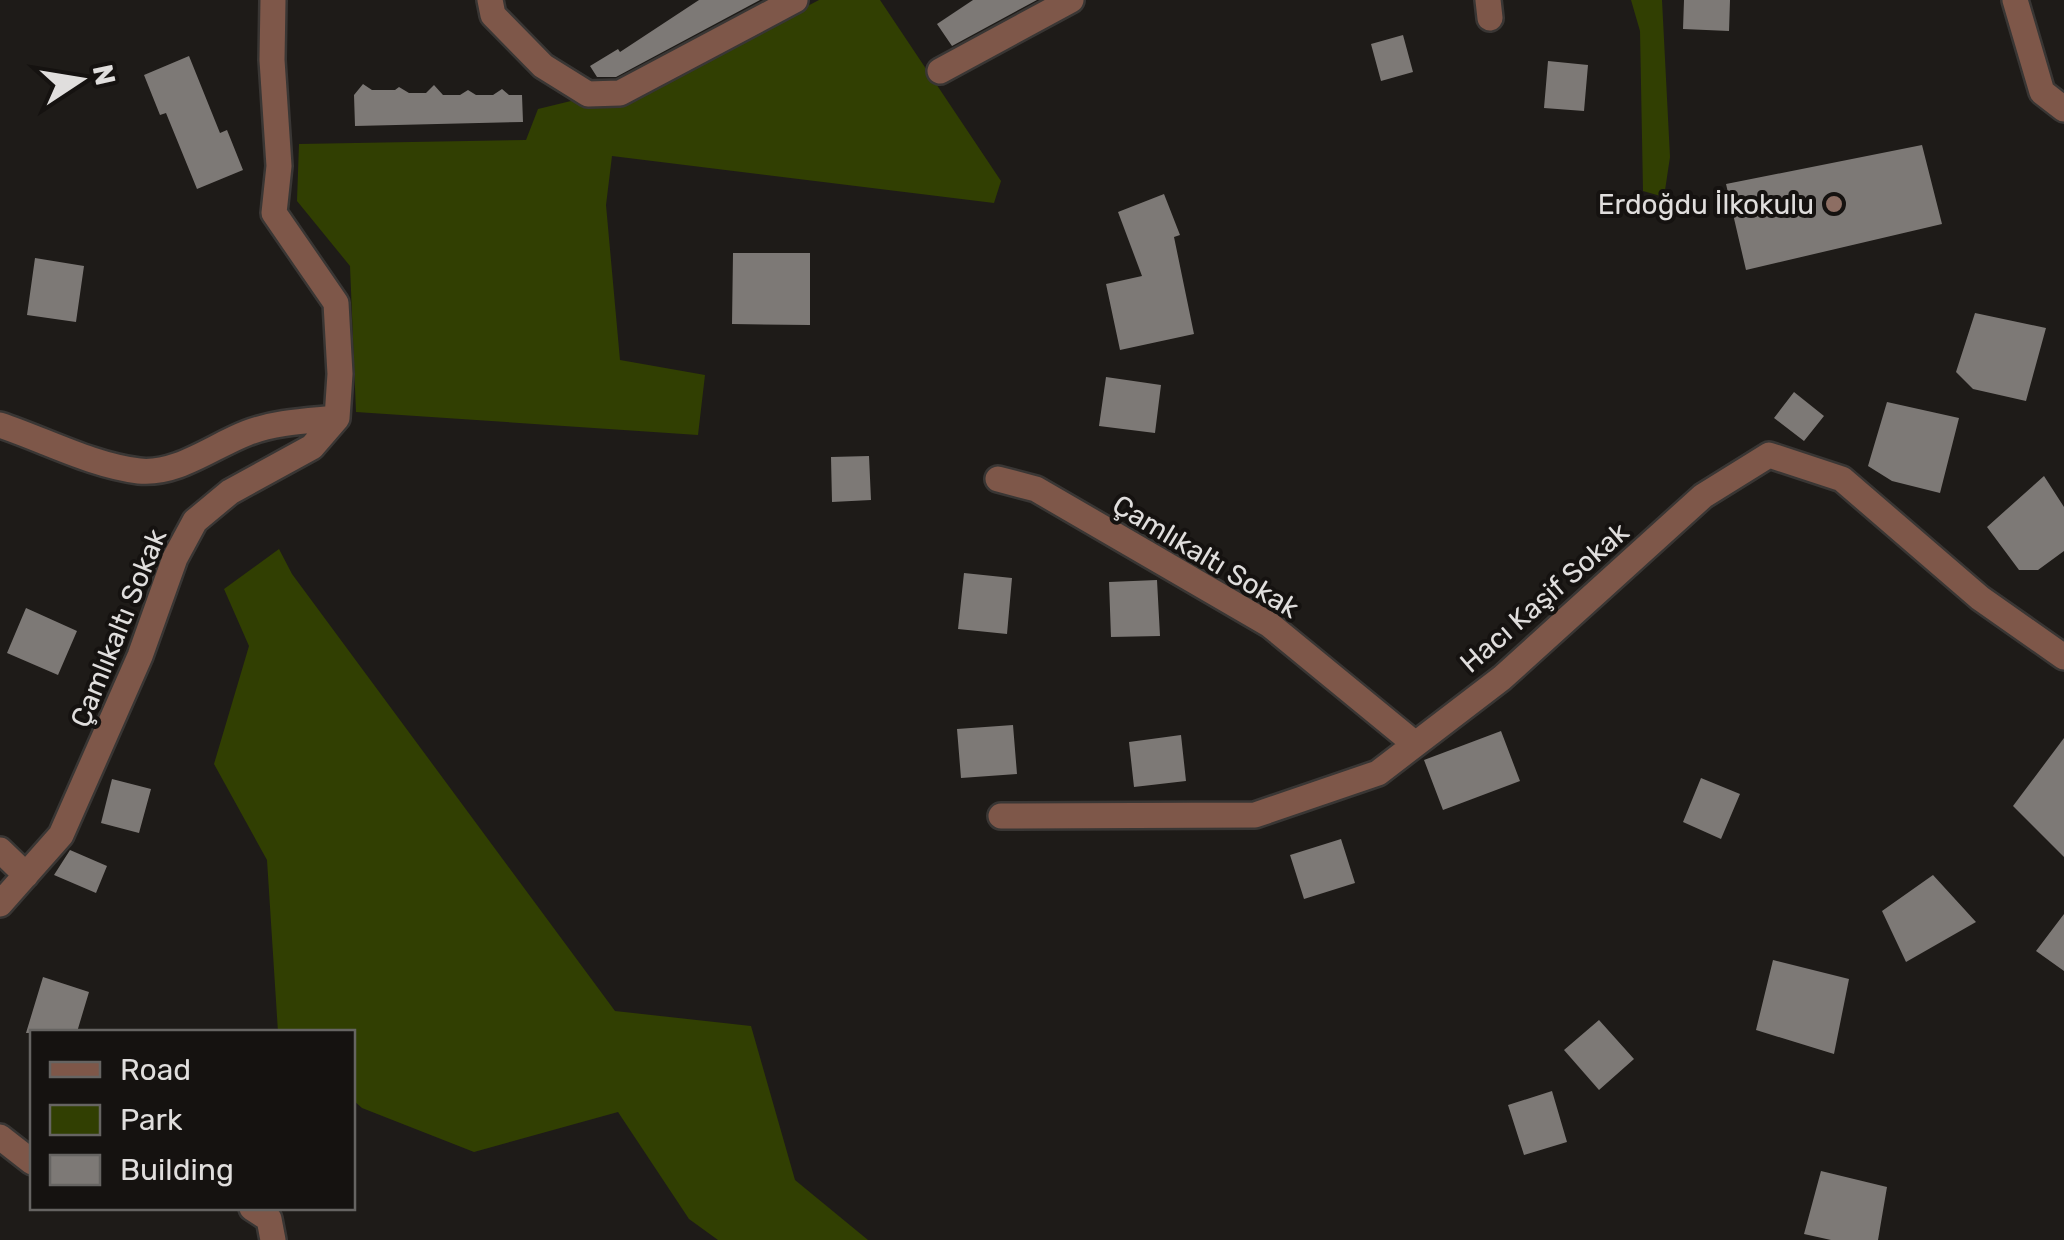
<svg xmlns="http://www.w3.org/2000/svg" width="2064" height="1240" viewBox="0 0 2064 1240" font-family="Rubik,sans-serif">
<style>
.green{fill:#313f02}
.building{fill:#7d7976}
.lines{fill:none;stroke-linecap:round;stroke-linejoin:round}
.minor-casing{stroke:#393634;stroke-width:30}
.minor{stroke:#7e5749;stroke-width:25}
.education-dot{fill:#8d6e63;stroke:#151210;stroke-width:4}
.labels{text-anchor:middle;stroke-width:8;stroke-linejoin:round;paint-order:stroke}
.poi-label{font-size:28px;fill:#e0dedd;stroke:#151210;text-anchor:end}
.street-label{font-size:28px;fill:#e0dedd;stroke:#151210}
</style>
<rect width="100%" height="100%" fill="#1e1b18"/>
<!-- green -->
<path class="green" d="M819,0H880L1001,181L994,203L612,156L606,205L620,360L705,375L698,435L356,412L350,266L297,201L299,144L526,140L538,109L575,100L624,102Z
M1631,0H1662L1670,157L1664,197L1643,191L1640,31Z
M279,549L292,574L615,1011L751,1026L795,1180L868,1240H718L689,1219L618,1112L474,1152L362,1108L353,1100L352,1032H278L267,860L214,764L249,646L224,589Z"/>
<!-- building -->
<path class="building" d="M699,0H760L616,77H597L590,66L618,49L620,52Z
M973,0H1037L952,46L937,24Z
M1684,0H1730L1729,31L1683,29Z
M1403,35L1413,72L1381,81L1371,44Z
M189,56L220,133L227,130L243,170L197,189L166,113L160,115L144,75Z
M1548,61L1588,65L1584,111L1544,108Z
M363,84L372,90H395L399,87L409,93H426L434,85L443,95H460L468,90L476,95H493L502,89L509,95H522L523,122L355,126L354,95Z
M1922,145L1942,224L1746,270L1726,184Z
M1164,194L1180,235L1174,237L1194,334L1120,350L1106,284L1142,276L1118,212Z
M733,253H810V325L732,324Z
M35,258L84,266L76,322L27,315Z
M1975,313L2046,328L2026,401L1973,389L1956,372Z
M1106,377L1161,385L1155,433L1099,426Z
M1794,392L1824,416L1804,441L1774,418Z
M1887,402L1959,418L1940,493L1892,481L1868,466Z
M869,456L871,500L832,502L831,457Z
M2044,476L2064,507V551L2038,570H2019L1987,527Z
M964,573L1012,578L1007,634L958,629Z
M1157,580L1160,636L1111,637L1109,582Z
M26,608L77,631L58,675L7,653Z
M1013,725L1017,774L961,778L957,729Z
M1501,731L1520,781L1443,810L1424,760Z
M1181,735L1186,781L1134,787L1129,742Z
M2064,738V857L2013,806Z
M1701,778L1740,794L1721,839L1683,822Z
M112,779L151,789L139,833L101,823Z
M1341,839L1355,883L1304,899L1290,855Z
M70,850L107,866L96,893L54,875Z
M1933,875L1976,922L1906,962L1882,911Z
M2064,914V971L2036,951Z
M1773,960L1849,979L1834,1054L1756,1030Z
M43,977L89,992L77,1032L26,1033Z
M1599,1020L1634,1059L1599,1090L1564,1050Z
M1552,1091L1567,1142L1524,1155L1508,1105Z
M1821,1171L1887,1187L1878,1240H1831L1804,1234Z"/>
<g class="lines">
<!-- minor casing -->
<g class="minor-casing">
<path id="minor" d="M273,0L272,60L279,166L274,213L336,303L340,374L337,418
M490,0L493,15L543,66L588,94L620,93L795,0
M1488,0L1490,18
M2015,0L2042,92L2064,109
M940,71L1071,0
M0,425C45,440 91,465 139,471C177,475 213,446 247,433C275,422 307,421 337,418
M998,479L1036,489L1270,625L1415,744
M1001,816L1255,815L1378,773L1502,678L1703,496L1769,455L1842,479L1980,598L2064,657
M0,850L26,875
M0,904L61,835L140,656L175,558L195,521L230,492L312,447L337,418
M0,1137L32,1162
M252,1208L269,1219L273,1240"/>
</g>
<!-- minor -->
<use href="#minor" class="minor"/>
</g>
<!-- markers -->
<circle class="education-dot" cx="1834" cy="204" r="10"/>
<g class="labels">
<!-- poi labels -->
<g class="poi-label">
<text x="1814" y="214">Erdoğdu İlkokulu</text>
</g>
<!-- street labels -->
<g class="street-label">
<text transform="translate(1206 556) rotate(31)" y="10">Çamlıkaltı Sokak</text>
<text transform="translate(1544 597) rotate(-41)" y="10">Hacı Kaşif Sokak</text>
<text transform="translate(118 628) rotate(-68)" y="10">Çamlıkaltı Sokak</text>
</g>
</g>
<!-- legend -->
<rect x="30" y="1030" width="325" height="180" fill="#151210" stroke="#666462" stroke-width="2.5"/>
<rect x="50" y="1062" width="50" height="15" fill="#7e5749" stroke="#666462" stroke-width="2.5"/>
<text x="120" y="1080" font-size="30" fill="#e0dedd">Road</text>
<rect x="50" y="1105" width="50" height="30" fill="#313f02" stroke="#666462" stroke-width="2.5"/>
<text x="120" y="1130" font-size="30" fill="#e0dedd">Park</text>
<rect x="50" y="1155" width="50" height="30" fill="#7d7976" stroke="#666462" stroke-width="2.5"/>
<text x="120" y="1180" font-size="30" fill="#e0dedd">Building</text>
<!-- north arrow -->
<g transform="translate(80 80) rotate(78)" stroke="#151210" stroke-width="8" paint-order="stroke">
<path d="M0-8L18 38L0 25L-18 38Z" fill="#e0dedd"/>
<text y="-15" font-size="28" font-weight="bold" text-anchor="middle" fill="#e0dedd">N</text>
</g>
</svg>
